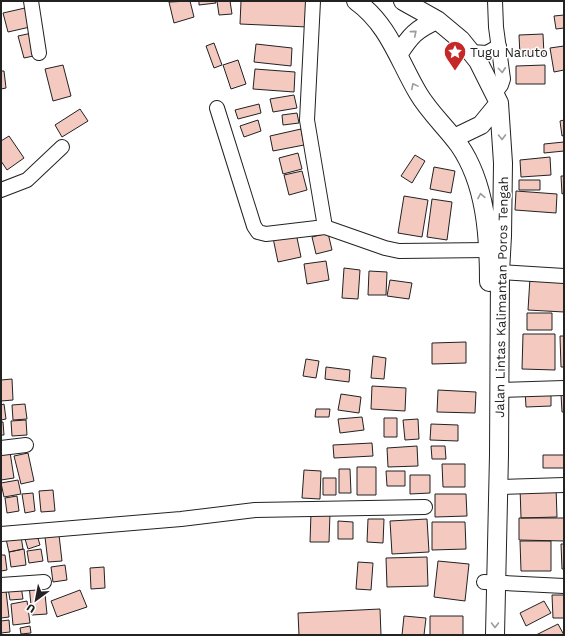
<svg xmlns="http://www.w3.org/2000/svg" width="565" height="636" viewBox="0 0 565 636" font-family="'Work Sans',sans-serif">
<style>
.building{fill:#f3c9c0;stroke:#222}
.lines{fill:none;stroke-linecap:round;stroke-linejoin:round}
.minor-casing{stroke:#222;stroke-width:16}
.major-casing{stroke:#222;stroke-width:20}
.minor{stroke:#fff;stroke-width:14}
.major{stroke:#fff;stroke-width:18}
.oneway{stroke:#9c9c9c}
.labels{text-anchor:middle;stroke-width:3;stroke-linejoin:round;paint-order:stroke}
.poi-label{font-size:13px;fill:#222;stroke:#fff;text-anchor:start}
.street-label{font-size:13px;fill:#222;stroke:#fff}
</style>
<rect width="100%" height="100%" fill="#fff"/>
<!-- building -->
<path class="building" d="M190,1L194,17L174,23L169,2Z
M199,1H215L216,3L199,5Z
M217,1H230L232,14L219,15Z
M241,1H309L308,27L240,24Z
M25,8L30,27L8,32L3,13Z
M564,15V28L556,29L554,16Z
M32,33L38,55L24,58L18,36Z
M543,34L544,55L520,56L519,35Z
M214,43L222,65L214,68L206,46Z
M256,44L292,48L291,66L254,62Z
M564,46V70L554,72L550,48Z
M238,60L246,84L231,89L223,65Z
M63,65L71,96L53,101L45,69Z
M545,65V84H516V66Z
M255,69L295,72L294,92L253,89Z
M1,71H4L6,88L1,89Z
M294,95L297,108L273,112L270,99Z
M259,104L261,113L238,119L235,110Z
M80,109L88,121L62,137L55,125Z
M297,113L299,123L283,125L282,115Z
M258,120L261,131L244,137L240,126Z
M564,120V135L562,136L560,121Z
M301,129L304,145L273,151L270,136Z
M9,136L24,158L7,170L1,161V141Z
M564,142V151L544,153V144Z
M298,153L302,169L283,174L279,158Z
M415,155L425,161L412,183L401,176Z
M550,157L551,175L521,177L520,160Z
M434,167L455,171L451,193L430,189Z
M302,171L307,190L289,195L284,175Z
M561,176H564V193L562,194Z
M519,180H540V190H519Z
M516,191L557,194L556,213L515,210Z
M404,196L428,200L422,237L398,233Z
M432,199L452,202L447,240L427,237Z
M296,233L301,257L278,262L273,238Z
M328,233L332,250L316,254L312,237Z
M326,261L329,280L307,284L304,264Z
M344,268L360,270L358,299L342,298Z
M369,271L387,272L386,295H368Z
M530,278L564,280V312L528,310Z
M390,280L412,283L409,299L387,296Z
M527,313H552V330H527Z
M523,334H555V370L522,369Z
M560,336H564V367H561Z
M466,342V363L432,364V343Z
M373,356L386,358L384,379L371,378Z
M306,359L319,361L316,378L303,376Z
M326,367L350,370L349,382L325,379Z
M12,379L13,400L1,401V380Z
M372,386L406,388L405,411L371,409Z
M438,390L476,392L475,413L437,412Z
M525,390H551V406L526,407Z
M341,394L361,397L359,413L338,410Z
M561,394H564V412H562Z
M4,404L6,419L1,420V405Z
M25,404L27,419L13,420L12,405Z
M316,409H330L329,417H315Z
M362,417L364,430L340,433L338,419Z
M384,418H397V437H384Z
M418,419L419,439L405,440L403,420Z
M26,420L27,435L12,436L11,421Z
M1,422H3L4,435H1Z
M431,424L458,425V441L430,440Z
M372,443L373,456L334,458L333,445Z
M417,446L418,466L388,467L387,448Z
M431,446H445L446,459H432Z
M10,452L14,478L1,480V454Z
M28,453L34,481L21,484L14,456Z
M543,455H564V468H543Z
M442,464H465V487H443Z
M357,467H376V495H357Z
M339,469H350L351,493H339Z
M304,470L321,471L320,499L302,498Z
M386,471H405V486H387Z
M410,475H430V493L410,494Z
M323,478H336V495H323Z
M18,480L21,494L4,497L1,483Z
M520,487H556L557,517L521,518Z
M53,490L55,511L41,512L39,491Z
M33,493L35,511L25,513L22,494Z
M435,494H466L467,516L435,517Z
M17,496L19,511L7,513L5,498Z
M311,513H330L329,542H310Z
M519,518H564V541L519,540Z
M368,519H384L383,543L367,542Z
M427,519L429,552L392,554L390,521Z
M338,521L353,522V539H338Z
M432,522H465L466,549L432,550Z
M37,535L40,545L28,549L25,539Z
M59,535L62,561L48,562L45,537Z
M21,536L23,549L9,552L6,539Z
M520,541H551V571H521Z
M561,544H564V569H562Z
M24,549L26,565L11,567L9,552Z
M41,549L43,561L29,563L27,551Z
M1,555H5L7,570L1,571Z
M427,557L428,586L387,587L386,558Z
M438,561L469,564L465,601L434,597Z
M358,562L373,563L371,590L356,589Z
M65,565L67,580L53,582L51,567Z
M104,567L105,588L91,589L90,568Z
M44,584L47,614L32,615L29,585Z
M21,586L23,599L10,600L8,588Z
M80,590L87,607L57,617L51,601Z
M1,591H6L9,617L1,618Z
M552,595H564V618H553Z
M27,601L30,623L13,625L11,604Z
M544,601L551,613L526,626L520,613Z
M380,609L381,635H299L298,613Z
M404,616L426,618L424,635H402Z
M430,616H463V635H430Z
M9,620L10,632L1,633V621Z
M558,624L564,635H536Z
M30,626L31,633L21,634L20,628Z"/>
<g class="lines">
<!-- minor casing -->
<g class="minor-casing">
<path id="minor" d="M31,1L39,53
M471,52L487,53L499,46
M495,93L501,85L503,79L496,27L495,1
M217,108L254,226L258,232L266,234L325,227L307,120L313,1
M1,190L27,180L62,147
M325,227L385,248L399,251L488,250
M500,272L564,276
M500,390L564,388
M1,448L26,445
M499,487L564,485
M1,534L181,519L255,510L425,507
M484,582L564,586
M1,585L44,582"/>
</g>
<!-- major casing -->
<g class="major-casing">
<path id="major" d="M356,1C389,25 398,59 418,93C429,112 446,127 459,145C486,184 489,236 489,282
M403,1L437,20L461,40L478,61L499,103L503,163L502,236L500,272L499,455L495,635
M398,55C410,36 416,29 437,20
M454,138L481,125L499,103"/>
</g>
<!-- minor -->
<use href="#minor" class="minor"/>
<!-- major -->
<use href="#major" class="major"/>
</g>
<!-- one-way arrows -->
<defs><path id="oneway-chevron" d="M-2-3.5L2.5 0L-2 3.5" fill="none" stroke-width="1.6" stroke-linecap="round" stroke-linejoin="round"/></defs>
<g class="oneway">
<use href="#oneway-chevron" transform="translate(414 33) rotate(-40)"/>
<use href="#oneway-chevron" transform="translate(502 70) rotate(85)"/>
<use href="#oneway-chevron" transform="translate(414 86) rotate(-118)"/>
<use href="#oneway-chevron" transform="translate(502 137) rotate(89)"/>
<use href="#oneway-chevron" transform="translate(481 196) rotate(-100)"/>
<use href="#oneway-chevron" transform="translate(495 625) rotate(90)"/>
</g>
<!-- icons -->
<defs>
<g id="sight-pin" transform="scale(1.15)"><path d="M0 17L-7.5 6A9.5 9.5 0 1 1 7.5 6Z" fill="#c62828" stroke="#fff"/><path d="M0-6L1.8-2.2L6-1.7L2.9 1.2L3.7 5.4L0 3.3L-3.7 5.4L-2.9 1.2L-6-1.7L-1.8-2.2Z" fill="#fff"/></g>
</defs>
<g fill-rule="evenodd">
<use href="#sight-pin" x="455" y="52"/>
</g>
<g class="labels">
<!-- poi labels -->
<g class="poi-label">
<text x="470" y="57">Tugu Naruto</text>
</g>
<!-- street labels -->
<g class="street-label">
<text transform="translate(501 297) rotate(-89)" y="5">Jalan Lintas Kalimantan Poros Tengah</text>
</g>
</g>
<!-- border -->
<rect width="565" height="636" fill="none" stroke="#222222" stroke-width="4"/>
<!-- north arrow -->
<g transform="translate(36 600) rotate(212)" stroke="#ffffff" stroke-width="3" paint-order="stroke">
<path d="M0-3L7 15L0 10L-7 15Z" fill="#222222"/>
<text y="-6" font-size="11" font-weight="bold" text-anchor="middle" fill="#222222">U</text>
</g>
</svg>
